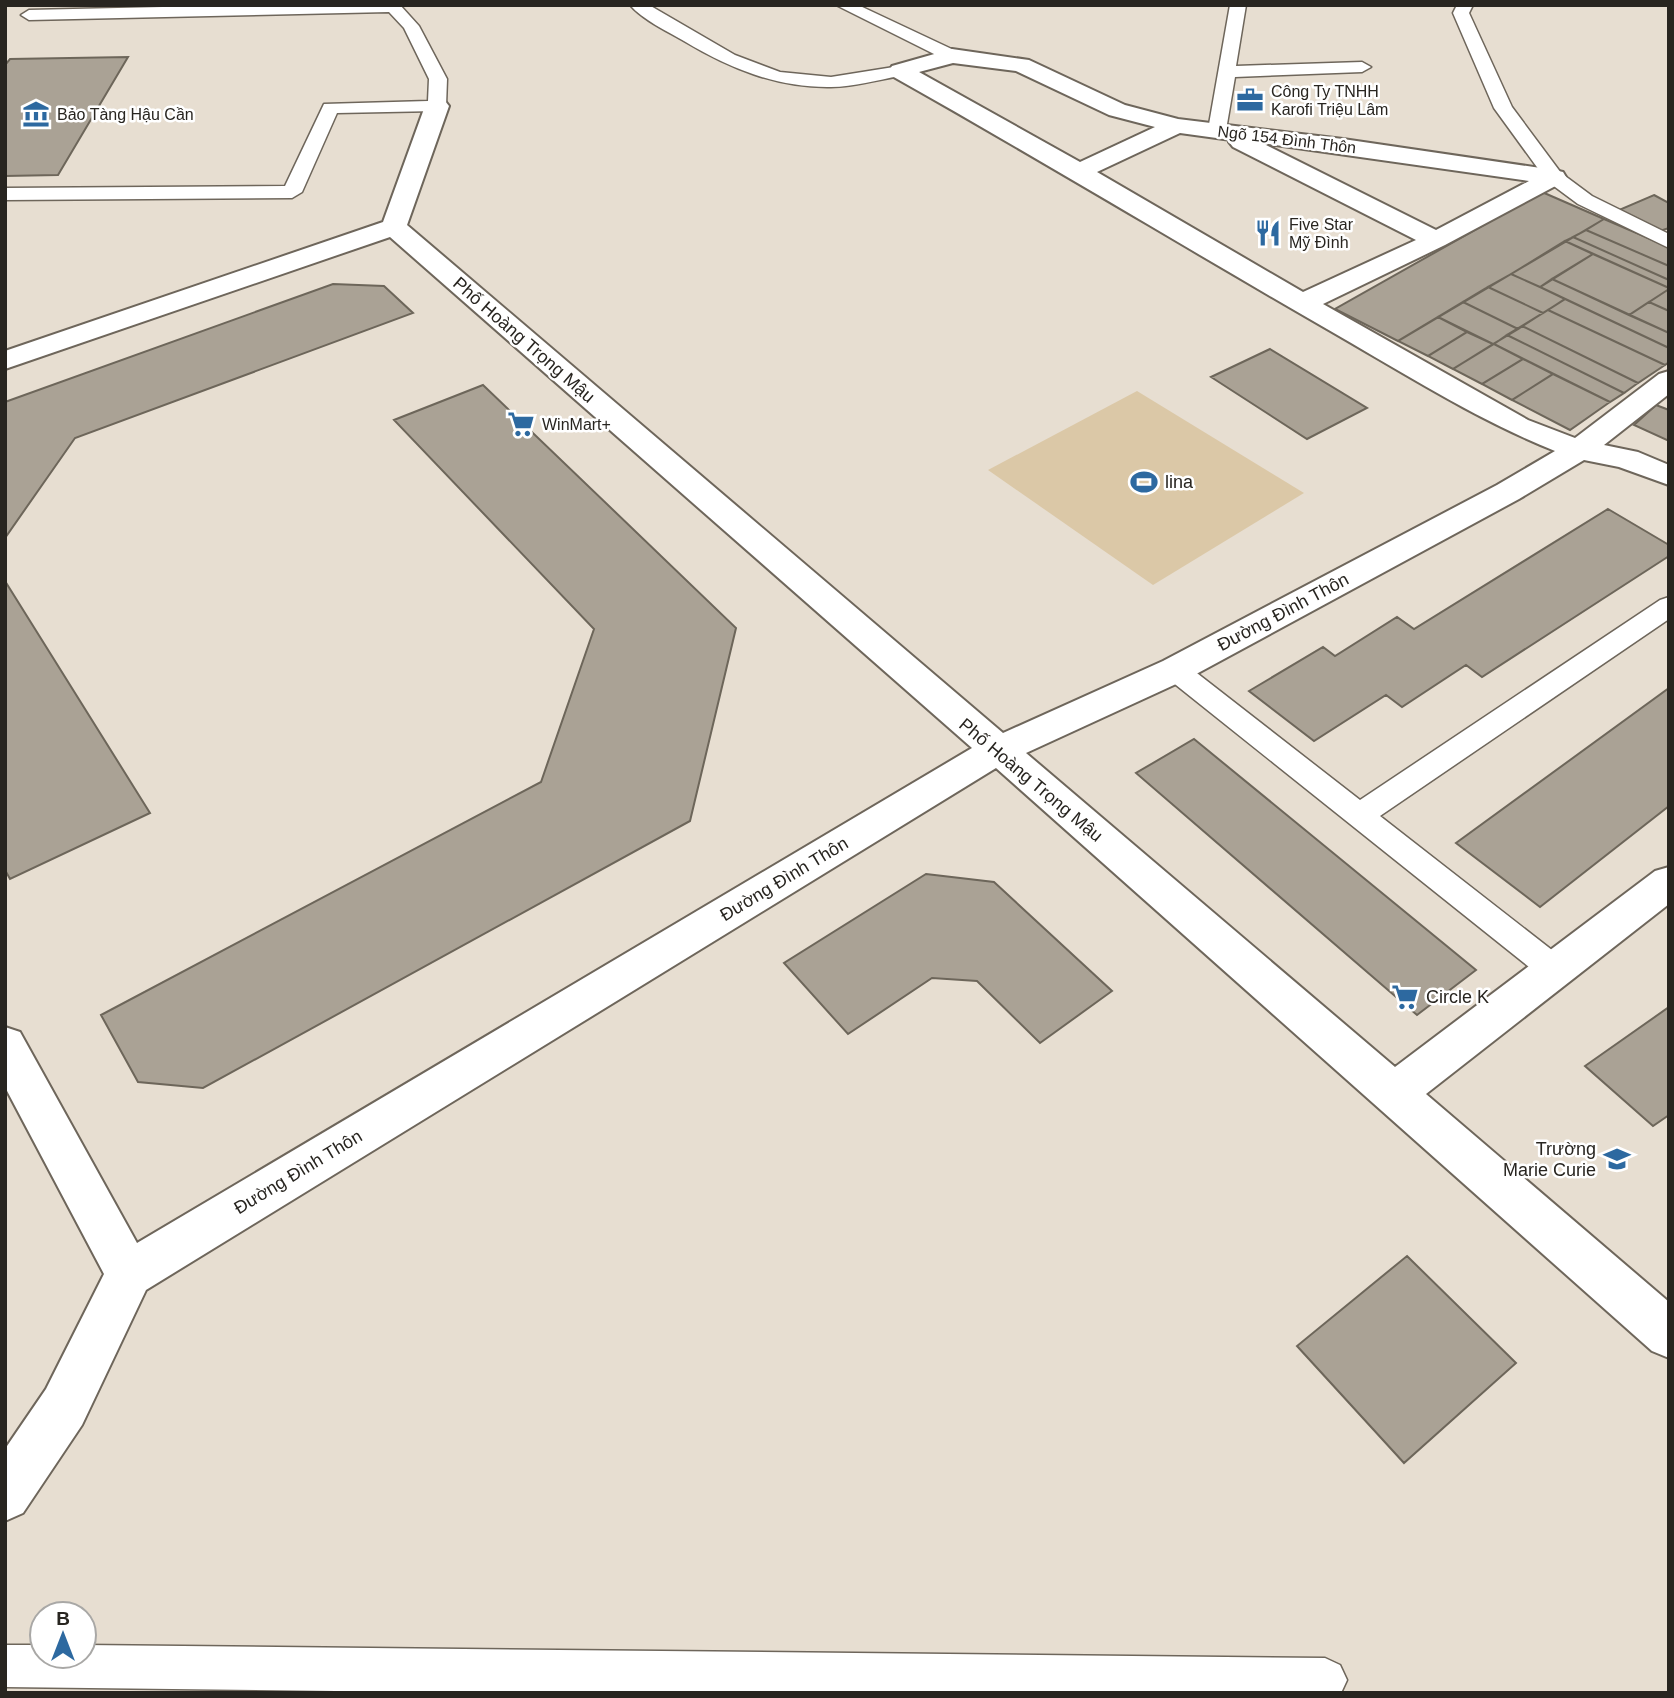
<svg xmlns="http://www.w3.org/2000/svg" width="1674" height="1698" viewBox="0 0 1674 1698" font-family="Arial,sans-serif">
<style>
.green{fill:#dbc8a7}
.building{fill:#aaa295;stroke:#6d665a;stroke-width:2}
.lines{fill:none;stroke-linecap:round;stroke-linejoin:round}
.service-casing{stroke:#6e665b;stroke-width:3}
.minor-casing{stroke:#6e665b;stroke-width:4}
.service{fill:#fff;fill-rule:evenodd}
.minor{fill:#fff;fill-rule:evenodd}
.labels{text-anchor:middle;stroke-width:5;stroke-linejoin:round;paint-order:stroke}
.far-poi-label{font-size:16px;fill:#282520;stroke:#fff;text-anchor:start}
.far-street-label{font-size:16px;fill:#282520;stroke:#fff}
.street-label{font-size:18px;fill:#282520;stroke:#fff}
.poi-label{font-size:18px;fill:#282520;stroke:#fff;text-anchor:start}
</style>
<rect width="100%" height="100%" fill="#e7ded1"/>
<!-- green -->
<path class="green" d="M1137,391L1304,493L1153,585L988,470Z"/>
<!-- building -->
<path class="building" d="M128,57L58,175L5,176V65L10,59Z
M1542,192L1604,219L1398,341L1335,309Z
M1654,195L1669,203V228L1660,231L1619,210Z
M1604,219L1669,247V266L1586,230Z
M1586,230L1669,266V280L1573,237Z
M1573,237L1669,280V288L1565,241Z
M1565,241L1593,254L1540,287L1511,274Z
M1593,254L1669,288V289L1629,315L1552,279Z
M1511,274L1540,287L1565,299L1543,313L1488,287Z
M1552,279L1669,333V348L1540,287Z
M333,284L384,286L413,313L75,438L5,538V402Z
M1488,287L1543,313L1518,329L1463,302Z
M1669,289V311L1649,302Z
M1565,299L1669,348V362L1665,365L1548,310Z
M1463,302L1518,329L1493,344L1438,317Z
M1649,302L1669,311V333L1629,315Z
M1548,310L1665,365L1638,383L1522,326Z
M1438,317L1467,332L1428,356L1398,341Z
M1522,326L1638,383L1624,393L1507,335Z
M1467,332L1493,344L1453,369L1428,356Z
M1507,335L1624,393L1610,402L1494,344Z
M1494,344L1523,359L1482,384L1453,369Z
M1270,349L1367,408L1307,439L1211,377Z
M1523,359L1553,374L1512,400L1482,384Z
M1553,374L1610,402L1570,430L1512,400Z
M483,385L736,628L690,821L203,1088L138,1082L101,1015L541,782L594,629L394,420Z
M1656,405L1669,410V441L1634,425Z
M1608,509L1669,545V556L1482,677L1466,665L1402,707L1386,695L1314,741L1249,691L1323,647L1335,656L1397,617L1414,629Z
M5,581L150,813L10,879L5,870Z
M1669,688V806L1540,907L1456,843Z
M1194,739L1476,970L1417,1015L1136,773Z
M926,874L994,882L1112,991L1040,1043L977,981L932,978L848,1034L784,963Z
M1669,1007V1115L1653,1126L1585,1066Z
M1407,1256L1516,1363L1404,1463L1297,1346Z"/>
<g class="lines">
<!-- service casing -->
<g class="service-casing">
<path id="service" d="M251,5H400L419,26L447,79L446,106L437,111L337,113L302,192L292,198L5,200V188L285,186L324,104L428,101L429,79L404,28L389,12L29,20L21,15L29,10Z
M630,5H649L735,55L780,72L831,77L900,66L909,71L900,76C877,80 854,87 831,87C777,88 729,68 684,41C667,31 643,20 630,5Z
M836,5H858L958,52L960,56L952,61L946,60Z
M1230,5H1246L1236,66L1362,62L1371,67L1362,72L1235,77L1226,130L1217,135L1211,134L1208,130Z
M1457,5H1473L1469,13L1512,107L1561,173L1592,196L1669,234V248L1578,204L1547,181L1494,108L1453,13Z
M1669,597V619L1380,816L1566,961L1571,970L1566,979L1555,983L1544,979L1166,677L1162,670L1166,663L1175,661L1184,663L1360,800L1660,600Z
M5,1645H42V1656H84V1645L1325,1658L1340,1665L1347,1680L1341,1693H500L5,1687Z"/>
</g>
<!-- minor casing -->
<g class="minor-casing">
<path id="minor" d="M952,49L1029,60L1125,105L1178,119L1343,139L1554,170L1563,172L1566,177L1563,182L1445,245L1323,304L1528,420L1575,438L1659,374L1669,371V394L1604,445L1638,452L1669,465V485L1619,467L1584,460L1519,499L1187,679L1026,753L1395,1067L1655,871L1669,867V904L1426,1094L1669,1302V1358L1652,1351L996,768L146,1290L82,1425L23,1513L5,1521V1449L46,1389L104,1274L5,1087V1027L20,1032L137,1243L972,748L390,237L5,369V351L383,222L425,106L429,101H445L449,106L407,225L1003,733L1163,661L1497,485L1555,451C1475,419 1402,372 1327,329C1181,245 1038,158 892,76L889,71L892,66ZM953,63L1016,71L1109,115L1155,127L1080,162L919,72ZM1180,133L1231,140L1229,142L1233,147L1416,240L1303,292L1097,172ZM1262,143L1529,181L1436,230Z"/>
</g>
<!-- service -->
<use href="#service" class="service"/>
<!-- minor -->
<use href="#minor" class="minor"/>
</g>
<!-- icons -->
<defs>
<g id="office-bare" transform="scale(2.1)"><path d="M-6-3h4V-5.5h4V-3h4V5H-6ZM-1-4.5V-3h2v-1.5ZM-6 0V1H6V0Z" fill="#2d69a0" stroke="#fff" stroke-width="2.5" paint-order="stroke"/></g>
<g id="museum-bare" transform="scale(2.1)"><path d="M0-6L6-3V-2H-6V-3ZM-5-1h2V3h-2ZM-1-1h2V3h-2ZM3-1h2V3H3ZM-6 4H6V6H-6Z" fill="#2d69a0" stroke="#fff" stroke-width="2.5" paint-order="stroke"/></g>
<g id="restaurant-bare" transform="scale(2.1)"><path d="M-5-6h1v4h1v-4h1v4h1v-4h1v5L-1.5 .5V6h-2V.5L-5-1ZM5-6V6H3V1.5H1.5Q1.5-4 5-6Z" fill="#2d69a0" stroke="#fff" stroke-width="2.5" paint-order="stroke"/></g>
<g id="supermarket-bare" transform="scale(2.1)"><path d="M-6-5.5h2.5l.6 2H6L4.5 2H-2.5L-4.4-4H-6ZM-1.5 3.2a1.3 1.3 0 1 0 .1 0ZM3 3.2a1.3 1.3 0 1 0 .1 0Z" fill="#2d69a0" stroke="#fff" stroke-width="2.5" paint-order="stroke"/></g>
<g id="stadium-bare" transform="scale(2.1)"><path d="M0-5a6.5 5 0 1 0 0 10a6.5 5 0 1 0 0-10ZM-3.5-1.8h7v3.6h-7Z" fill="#2d69a0" stroke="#fff" stroke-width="2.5" paint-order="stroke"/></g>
<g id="school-bare" transform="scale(2.1)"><path d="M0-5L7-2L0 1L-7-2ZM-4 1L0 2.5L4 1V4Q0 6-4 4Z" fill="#2d69a0" stroke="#fff" stroke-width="2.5" paint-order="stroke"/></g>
</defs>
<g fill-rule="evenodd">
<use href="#office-bare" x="1250" y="100"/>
<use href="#museum-bare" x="36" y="114"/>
<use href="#restaurant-bare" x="1268" y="233"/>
<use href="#supermarket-bare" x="521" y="424"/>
<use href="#stadium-bare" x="1144" y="482"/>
<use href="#supermarket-bare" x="1405" y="997"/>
<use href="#school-bare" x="1617" y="1159"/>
</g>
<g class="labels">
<!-- far-poi labels -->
<g class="far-poi-label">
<text x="1271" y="97">Công Ty TNHH<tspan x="1271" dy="18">Karofi Triệu Lâm</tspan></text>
<text x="57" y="120">Bảo Tàng Hậu Cần</text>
<text x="1289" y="230">Five Star<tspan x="1289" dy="18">Mỹ Đình</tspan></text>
<text x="542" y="430">WinMart+</text>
</g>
<!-- far-street labels -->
<g class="far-street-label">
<text transform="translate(1287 139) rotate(7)" y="6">Ngõ 154 Đình Thôn</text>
</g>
<!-- street labels -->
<g class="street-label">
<text transform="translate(524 340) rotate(41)" y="6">Phố Hoàng Trọng Mậu</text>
<text transform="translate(1283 612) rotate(-28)" y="6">Đường Đình Thôn</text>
<text transform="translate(1031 780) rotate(40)" y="6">Phố Hoàng Trọng Mậu</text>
<text transform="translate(784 879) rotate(-31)" y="6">Đường Đình Thôn</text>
<text transform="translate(298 1172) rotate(-31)" y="6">Đường Đình Thôn</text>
</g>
<!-- poi labels -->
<g class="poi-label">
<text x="1165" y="488">lina</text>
<text x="1426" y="1003">Circle K</text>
<text x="1596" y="1155" text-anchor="end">Trường<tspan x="1596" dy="21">Marie Curie</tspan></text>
</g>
</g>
<!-- border -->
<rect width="1674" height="1698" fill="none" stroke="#282520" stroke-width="14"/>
<!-- north arrow -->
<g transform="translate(63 1635)"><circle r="33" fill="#ffffff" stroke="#a9a8a6" stroke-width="2"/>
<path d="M0-5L12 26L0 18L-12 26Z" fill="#2d69a0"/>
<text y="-10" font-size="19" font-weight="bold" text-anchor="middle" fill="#282520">B</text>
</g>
</svg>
